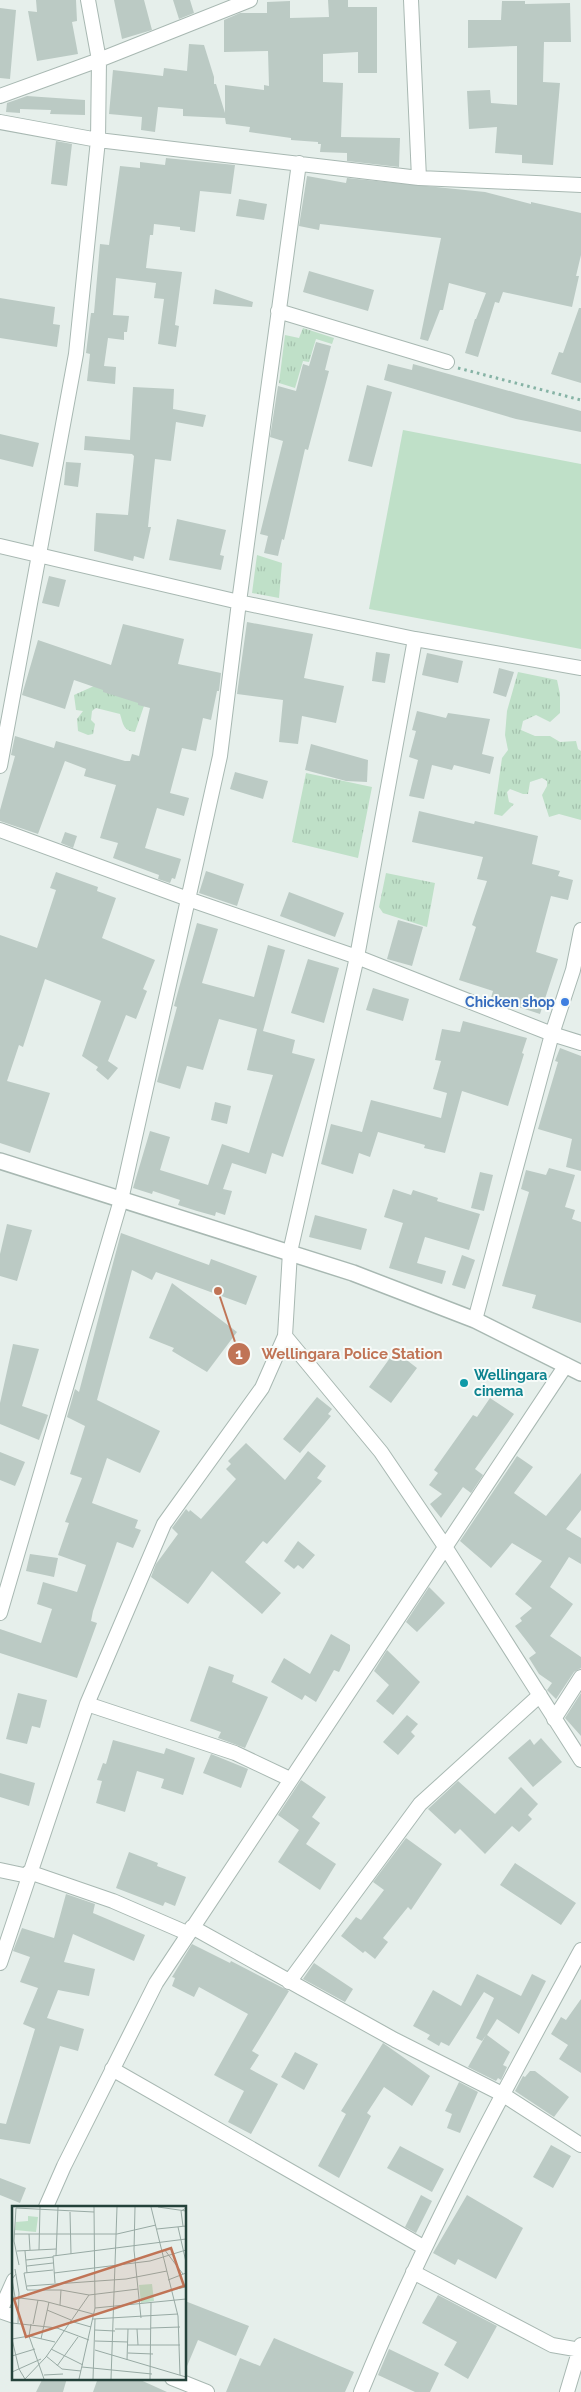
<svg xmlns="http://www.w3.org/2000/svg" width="581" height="2392" viewBox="0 0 581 2392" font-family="Raleway,sans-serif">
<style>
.grass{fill:url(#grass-tufts)}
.pitch{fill:#bfe0c8}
.building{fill:#bbcac4}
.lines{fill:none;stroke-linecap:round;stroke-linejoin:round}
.minor-casing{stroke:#a8b8b2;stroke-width:16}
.tertiary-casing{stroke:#a8b8b2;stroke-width:18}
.path{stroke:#86b3a5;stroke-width:3;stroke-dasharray:2.5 4;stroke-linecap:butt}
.minor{stroke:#fff;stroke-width:14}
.tertiary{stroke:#fff;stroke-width:15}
.shop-dot{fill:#3f7fe0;stroke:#f7fbf9;stroke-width:2}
.culture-dot{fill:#0f9aa8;stroke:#f7fbf9;stroke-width:2}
.labels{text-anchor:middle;stroke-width:4;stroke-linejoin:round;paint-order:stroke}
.shop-label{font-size:14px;font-weight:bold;fill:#366cbe;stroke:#f7fbf9;text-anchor:end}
.culture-label{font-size:14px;font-weight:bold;fill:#0d838f;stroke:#f7fbf9;text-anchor:start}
.inset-road{fill:none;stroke:#98aaa4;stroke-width:1}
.view{fill:#c07456;fill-opacity:0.15;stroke:#c07456;stroke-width:2.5}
.inset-edge{fill:none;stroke:#24423a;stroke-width:2.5}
.leader{fill:none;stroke:#c07456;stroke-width:2}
.callout-dot{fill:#c07456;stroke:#f7fbf9;stroke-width:2}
.mark-label{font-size:15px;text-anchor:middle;font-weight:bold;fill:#fff}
.callout-label{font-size:15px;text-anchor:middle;font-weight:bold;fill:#c07456;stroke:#f7fbf9;stroke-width:4;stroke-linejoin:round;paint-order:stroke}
</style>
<defs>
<pattern id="grass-tufts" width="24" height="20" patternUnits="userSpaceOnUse" patternTransform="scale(1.25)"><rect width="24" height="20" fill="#bfe0c8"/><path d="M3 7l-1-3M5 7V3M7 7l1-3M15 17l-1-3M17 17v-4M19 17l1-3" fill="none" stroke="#a4c1ad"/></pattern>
</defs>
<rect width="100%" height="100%" fill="#e6efeb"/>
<!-- grass -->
<path class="grass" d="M303,328L334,338L332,344L316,339L309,362L303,361L295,388L279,383L285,335L299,338Z
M257,555L282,563L279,598L252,593Z
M518,672L557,680L560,694V713L550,722L536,715L523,721L521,730L535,736H550L560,742L576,741L578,749L581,751V820L559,814L549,817L542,795L547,786V781L542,778L530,782L528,794H523L510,789L507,792L509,802L514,804L502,816L494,814L502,758L508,750L505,735L507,711Z
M94,686L145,703L135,732C123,731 123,723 120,714L96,708L92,711L91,720L95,724L93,734L88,735L78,731L77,719L83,711L76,710L74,695Z
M306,773L372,787L358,858L292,842Z
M386,873L435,883L427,927L383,913L379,907Z"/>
<!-- pitch -->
<path class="pitch" d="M403,430L581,464V649L369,609Z"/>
<!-- building -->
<path class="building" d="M36,0H76L77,21L72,22L78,54L37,61L28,11L37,12Z
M114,0H144L152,30L122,39Z
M173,0H190L194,13L179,19Z
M328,0H348V7H377V73H358V52L323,54V82L343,83L341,137L400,138L399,167L347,161V153L320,152L321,144H318V142L291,140V138L249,132L250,127L226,124L225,118L183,116V109L158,107L155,132L141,130L142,117L109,114L113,70L163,76L164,68L187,71L189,44L204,45L214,77V84H216L225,113V85L264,90V85L269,86L268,51L224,52V20L240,13H267V2L290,1V18L329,17Z
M502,1H525V4L570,3L571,42H544L543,82L560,83L553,165L522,163V155L495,153L497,127L469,129L467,91L490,90L491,103L517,105V46L468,48V20H501Z
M0,8L16,10L10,79L0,78Z
M27,96L85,100V115L50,114L51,110L20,109V113L6,112L7,103Z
M56,141L72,144L67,186L51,184Z
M166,158L235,165L231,194L200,191L195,232L180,230V227L154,224L153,235H150L146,268L182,272L175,325L179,326L176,347L158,344L164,299L154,298L156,283L116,278L113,315L129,316L127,332H124V340L108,338L104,366L116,367L115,384L87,381L90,354L86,353L91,313H94L100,244L109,245L120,166L140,168V162L165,165Z
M307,176L346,183L347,178L485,192L531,204V202L581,213V255L576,276H579L572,307L503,292L499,303L495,302L478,357L465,353L475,319H476L486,293L449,283L443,310H440L428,341L420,339L441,238L320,224L319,230L299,226Z
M239,199L267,204L264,220L236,216Z
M309,271L374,290L368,311L303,292Z
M215,289L253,302L252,307L213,304Z
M0,298L55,307L53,324L60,325L57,347L0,338Z
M579,308H581V383L551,374L559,352L563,353Z
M316,342L331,346L325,370L329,371L308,450L305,449L284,540L282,539L278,556L264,553L268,536L260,534L283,441L270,437L278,386L296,391L303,364L309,366Z
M388,364L412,370L413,364L581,411V432L516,419L384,380Z
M367,385L392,392L372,467L348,461Z
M133,387L174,389L173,409L206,415L203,427L176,422L171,461L155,459L148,527H151L144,559L134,556L133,561L94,551L96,513L128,515L134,456L132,454L84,450L85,436L130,440Z
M0,434L39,443L33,467L0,459Z
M66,462L81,463L78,487L64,485Z
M177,519L226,530L220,555L224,556L221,570L169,560Z
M49,576L66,580L59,607L42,603Z
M247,622L313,634L304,678L344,686L336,723L302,716L298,744L279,742L283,700L237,694Z
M123,624L184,639L178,664L221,673L219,691H217L211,720L203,718L196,751L182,748L170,793L189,798L184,816L157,808L145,848L181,859L175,879L172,878L170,883L158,879L159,875L113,858L118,843L100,838L116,785L84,776L86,769L65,761L38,834L0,821V810L15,756L11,755L15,736L54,748L56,741L125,761H130L132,754L139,756L150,708L138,705V703L103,692V690L74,680L65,709L22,695L38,640L111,665Z
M376,652L390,654L385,683L372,681Z
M427,653L463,661L458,683L422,675Z
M499,668L514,672L506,697L493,693Z
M417,711L446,718L448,713L490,719L482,754L494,757L490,774L454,765L452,770L432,765L424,799L409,796L418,760L409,757L416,731L412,730Z
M311,744L368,760L367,782L346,781L305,770Z
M235,772L268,781L263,799L230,789Z
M419,811L474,824L475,821L538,836L532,864L560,871L558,876L573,880L568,900L551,896L536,952L558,959L540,1014L491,998L493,991L459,980L476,927L472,925L487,881L477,879L483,857L412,842Z
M65,832L77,836L73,848L61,843Z
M206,871L244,884L237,906L199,893Z
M56,872L98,887L97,891L116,898L102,938L155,960L143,989L147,991L136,1019L126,1015L108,1061L118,1068L108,1080L96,1070L98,1067L82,1056L101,1001L45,979L23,1047L19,1045L7,1081L50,1093L30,1153L0,1143V935L37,948L56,890L50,888Z
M289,892L344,913L335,937L280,916Z
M398,920L423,927L412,966L387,959Z
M197,923L218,929L202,983L254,997L268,945L285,950L263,1031L295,1040L292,1053L315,1059L283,1157L272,1153L266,1174L232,1163L223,1189L232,1191L225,1215L216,1212L215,1216L197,1211L178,1205L180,1200L153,1191L152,1194L133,1188L150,1131L170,1137L160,1170L208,1185L222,1144L249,1153L273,1075L247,1070L257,1029L219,1019L203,1070L187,1066L180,1089L157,1082L177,1007L174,1006Z
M308,959L339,968L324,1023L291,1013Z
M373,988L409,999L403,1021L366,1010Z
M463,1021L527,1038L522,1053L524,1054L508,1106L462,1091L445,1153L424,1148L425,1145L378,1132L370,1157L359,1153L353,1174L321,1164L331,1124L362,1132L371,1100L441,1118L447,1093L433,1089L441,1061L435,1060L442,1029L460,1032Z
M560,1048L581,1056V1171L566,1167L572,1139L538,1129L558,1062L555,1061Z
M215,1102L231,1106L227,1124L211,1120Z
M549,1168L575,1175L565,1207L575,1210L572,1219L581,1222V1323L532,1308L536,1295L502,1286L529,1192L521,1189L526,1170L546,1175Z
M480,1172L493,1175L484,1211L471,1208Z
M393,1189L411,1195L413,1190L438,1198L437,1201L480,1214L469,1250L425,1237L417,1263L446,1271L442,1284L389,1268L403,1223L384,1217Z
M315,1215L367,1229L361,1250L309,1237Z
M7,1224L32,1230L17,1281L0,1276V1254Z
M121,1233L209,1265L211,1259L257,1276L246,1305L156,1272L152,1280L132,1270L97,1400L160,1431L140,1473L107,1458L92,1503L138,1520L135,1528L141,1530L133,1548L117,1542L93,1611L91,1621L97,1623L77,1678L0,1653V1629L41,1643L52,1609L37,1604L43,1582L77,1592L86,1565L58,1555L69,1523L65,1522L82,1478L70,1474L85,1426L67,1417L75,1389L79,1392Z
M462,1255L475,1260L465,1289L452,1285Z
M172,1283L237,1332L207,1372L172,1351L174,1348L149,1338Z
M13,1344L39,1349L22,1406L48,1415L39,1440L0,1424V1403Z
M395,1351L417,1368L391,1403L369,1387Z
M317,1397L332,1409L328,1414L331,1416L300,1453L283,1439Z
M490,1398L514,1414L475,1469L483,1475L471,1493L463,1487L441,1518L430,1504L442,1494L429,1485L438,1473L434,1470L473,1415L477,1417Z
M246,1443L285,1480L308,1451L326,1466L317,1478L322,1481L267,1544L263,1541L245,1562L281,1593L262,1614L212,1571L188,1604L151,1577L156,1564L178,1534L172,1528L186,1509L189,1512L190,1510L201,1519L236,1479L226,1469L231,1464L228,1461Z
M0,1452L25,1462L15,1486L0,1480Z
M517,1456L533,1467L514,1493L546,1516L581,1473V1510L566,1529L581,1538V1564L569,1557L550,1587L573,1604L550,1636L581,1657V1668L574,1672L556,1699L547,1690L552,1683L539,1674L529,1658L536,1653L515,1626L522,1621L520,1618L532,1608L515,1594L542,1561L512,1543L491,1568L460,1541Z
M298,1541L315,1555L303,1569L298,1565L294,1569L284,1561Z
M30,1554L58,1558L54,1577L26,1571Z
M429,1587L445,1603L417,1632L406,1622Z
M331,1634L350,1645V1650L339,1672L334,1670L316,1702L305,1695L302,1700L271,1682L284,1658L310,1674Z
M387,1650L420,1682L393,1715L376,1701L389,1685L374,1671Z
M209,1666L234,1675L232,1682L268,1697L245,1748L218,1738L221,1732L190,1721Z
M18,1693L47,1700L40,1728L32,1726L27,1744L6,1739Z
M581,1693V1736L565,1718Z
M407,1715L418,1724L411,1732L415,1736L398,1755L383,1742Z
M541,1738L562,1762L533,1787L508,1758L530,1739L534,1745Z
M113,1740L164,1754L166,1748L195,1758L183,1795L161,1788L164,1779L137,1771L125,1812L96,1803L102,1781L97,1780L103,1763L106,1764Z
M211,1754L248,1769L241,1788L203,1773Z
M0,1773L35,1783L29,1806L0,1797Z
M301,1780L326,1797L312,1817L320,1823L306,1844L336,1864L320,1890L278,1862L299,1830L278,1815Z
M458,1781L495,1814L521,1787L538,1804L528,1815L532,1819L519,1832L512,1826L485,1854L460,1829L455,1834L428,1809Z
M406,1838L442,1864L411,1910L408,1907L383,1938L388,1942L375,1959L365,1951L363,1953L341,1936L356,1917L361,1920L384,1890L373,1882Z
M129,1852L158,1863L157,1866L186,1877L175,1906L165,1902L163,1906L116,1888Z
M515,1863L576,1903L561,1925L500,1885Z
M66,1894L95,1904L93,1913L145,1935L134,1961L73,1934L64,1962L95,1969L89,1996L58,1990L47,2018L84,2029L78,2051L60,2046L30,2144L0,2139V2123L6,2124L35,2029L23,2024L38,1988L20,1982L30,1957L13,1951L22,1928L54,1938Z
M192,1944L230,1963L231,1961L289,1991L252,2051L259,2055L250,2069L278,2084L251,2134L228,2122L244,2091L214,2075L248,2014L199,1987L194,1997L172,1986L175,1978L172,1977Z
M314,1963L353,1989L345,2002L303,1979Z
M477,1974L521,1996L532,1974L546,1981L519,2034L497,2019L487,2035L510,2052L503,2065L507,2067L501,2080L498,2078L496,2081L468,2067L486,2035L482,2041L476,2038L494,1998L484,1992L449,2046L441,2042L439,2046L427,2039L430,2035L413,2026L433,1990L461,2006Z
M581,1999V2073L559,2059L568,2045L551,2034L561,2017L566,2020Z
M383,2043L430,2076L412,2106L384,2087L367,2113L371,2116L339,2178L318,2166L346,2114L341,2111Z
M295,2052L318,2064L304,2090L281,2077Z
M530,2071H535L569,2097L554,2117L515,2091L523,2076L525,2077Z
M459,2082L478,2092L460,2133L447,2128L452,2114L445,2111Z
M551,2145L571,2156L553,2188L533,2177Z
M400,2146L444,2169L432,2192L387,2168Z
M0,2178L26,2188L20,2203L0,2195Z
M421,2195L432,2201L416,2233L405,2227Z
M467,2195L523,2228L496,2279L458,2259L455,2265L433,2253Z
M438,2295L497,2326L468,2379L444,2365L457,2342L422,2323Z
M185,2301L249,2326L236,2356L198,2340L185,2371Z
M274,2338L354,2372L345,2392H226L240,2358L260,2366Z
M389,2349L439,2373L430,2392H415L378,2375Z
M43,2378H67L63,2392H36Z
M98,2378H136L167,2392H93Z"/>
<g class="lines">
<!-- minor casing -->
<g class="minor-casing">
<path id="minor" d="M411,0L419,178
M0,96L99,60L250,0
M0,122L98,140L419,178L581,185
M278,311L447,362
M0,546L239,602L415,639L581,668
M415,639L357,957L290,1252L285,1336L381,1452L444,1545L581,1760
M0,766L76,354L98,140L99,60L88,0
M0,830L188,899L357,957L552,1034L581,1043
M475,1320L552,1034L573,970L581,930
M0,1613L121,1200L220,756L239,602L299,163
M87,1704L235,1753L290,1779
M554,1719L581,1677
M0,1870L28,1876
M29,1872L113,1901L187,1933
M192,1927L395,2040L502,2094L581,2145
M0,1963L87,1704L164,1524L262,1388L285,1336
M289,1982L420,1804L540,1695
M112,2069L425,2248
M46,2207L64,2166L156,1983L566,1365
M413,2272L552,2345L581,2350
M0,2311L14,2280
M0,2311L14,2316
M172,2378L207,2392
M361,2392C423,2239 502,2094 581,1950
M567,2392L581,2345"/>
</g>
<!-- tertiary casing -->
<g class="tertiary-casing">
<path id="tertiary" d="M0,1161L353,1273L475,1320L581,1373"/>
</g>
<!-- path -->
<path class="path" d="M458,368L581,400"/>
<!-- minor -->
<use href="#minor" class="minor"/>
<!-- tertiary -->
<use href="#tertiary" class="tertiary"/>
</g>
<!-- markers -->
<circle class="shop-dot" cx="565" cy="1002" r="5"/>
<circle class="culture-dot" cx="464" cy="1383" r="5"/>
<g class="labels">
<!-- shop labels -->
<g class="shop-label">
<text x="555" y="1007">Chicken shop</text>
</g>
<!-- culture labels -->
<g class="culture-label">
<text x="474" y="1380">Wellingara<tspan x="474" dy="16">cinema</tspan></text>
</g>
</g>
<!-- overview -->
<g transform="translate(12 2206)">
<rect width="174" height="174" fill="#e6efeb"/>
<path d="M16,10L26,11L24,26L3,24L4,16L16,15Z" fill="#bfe0c8"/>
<path d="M140,78L142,95L129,97L127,79Z" fill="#bfe0c8"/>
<path class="inset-road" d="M123,1L122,44L129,112M139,1L166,110L168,169M146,1L174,5M4,2L82,6M4,2L2,35L7,59M58,6L59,48M171,20L169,5L174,2M166,21L174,56M145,23L174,20M2,28H105L144,19M17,28L18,44M152,43L171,68M27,44L28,1M5,45L44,43M13,45L15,67M44,50L46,1M14,54L41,51M15,60L41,57M3,63L7,87L6,117M41,64L12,67L15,84H49L77,89M42,67L138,55L174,44M156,74L174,67M43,77L41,50L174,33M15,80L114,73L155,65M159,84L174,81M0,91L32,95L81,108M3,91L0,73L4,68M48,99L49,84M83,102L174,93M35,104L59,114M81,113L166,108M58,115L79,121M0,117L45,122L77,134M19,118L17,130L32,173M21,118L26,94M139,122L168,121M103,123H139M125,123L126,139M83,124L103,125M0,133L17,130L43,136M0,133L7,163L13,173M29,133L37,96M83,135L116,136M116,139H168M39,143L71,159M83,144L174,171M116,147L141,148M0,150L23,143M34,150L50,163L69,165M115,154L116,123M45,160L66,131M70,161L140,168M0,166L29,153M32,169L51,168M13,173L34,151L77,89L126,83M67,173L83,102L82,1M81,173L83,113M99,173L105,1M138,173L139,97"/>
<path class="view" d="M159,42L172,80L14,131L2,93Z"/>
<rect width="174" height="174" class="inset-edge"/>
</g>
<!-- callouts -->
<path class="leader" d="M218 1291L239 1354"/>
<g class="callout-dot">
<circle cx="218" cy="1291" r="5"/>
<circle cx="239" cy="1354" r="12"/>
</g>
<g class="mark-label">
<text x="239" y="1359">1</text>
</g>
<g class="callout-label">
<text x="352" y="1359">Wellingara Police Station</text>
</g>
</svg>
